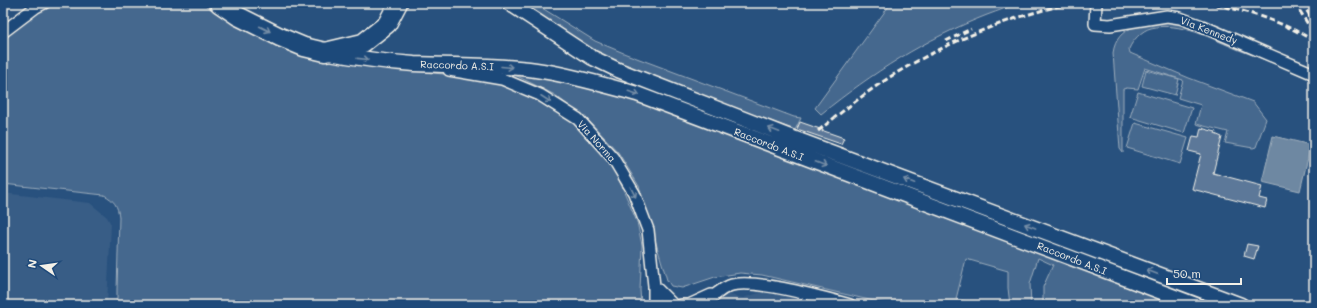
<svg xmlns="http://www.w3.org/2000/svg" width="1317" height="308" viewBox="0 0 1317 308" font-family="Mali,sans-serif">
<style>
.built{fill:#375d86}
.green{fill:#45688e;stroke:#9cacbb}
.water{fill:#6e88a2;stroke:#a4b2be}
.building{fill:#5b7899;stroke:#f4f1e8}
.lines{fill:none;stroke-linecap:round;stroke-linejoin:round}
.minor-casing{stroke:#f4f1e8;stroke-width:14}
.tertiary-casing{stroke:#f4f1e8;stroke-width:17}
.primary-casing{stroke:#f4f1e8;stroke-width:21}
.minor{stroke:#1f4a7a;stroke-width:11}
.tertiary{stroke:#1f4a7a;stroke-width:14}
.primary{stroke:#1f4a7a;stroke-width:18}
.rail{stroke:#f4f1e8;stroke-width:3;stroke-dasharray:6 3;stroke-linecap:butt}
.oneway{stroke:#748da6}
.labels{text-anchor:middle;stroke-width:3.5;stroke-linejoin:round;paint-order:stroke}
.street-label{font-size:10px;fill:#f4f1e8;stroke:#1f4a7a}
</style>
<rect width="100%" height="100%" fill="#28517e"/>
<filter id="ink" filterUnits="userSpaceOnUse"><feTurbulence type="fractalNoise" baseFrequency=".025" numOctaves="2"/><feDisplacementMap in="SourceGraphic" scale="8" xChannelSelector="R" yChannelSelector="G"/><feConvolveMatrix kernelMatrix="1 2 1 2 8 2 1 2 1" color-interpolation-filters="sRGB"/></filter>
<g filter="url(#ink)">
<!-- built -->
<path class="built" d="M3,193L90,203L107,217L111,224L107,305H3Z
M717,292L743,298L762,292L774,295L803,293L839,305H705Z"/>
<!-- green -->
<path class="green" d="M48,3H201L236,23L326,60L370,67L485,78L538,97L569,118L599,149L617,175L637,222L642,245L640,290L641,305H117V290L119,217C118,206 114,200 104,195L3,184V38L12,28Z
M516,3H534L595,41L626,54L794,117L801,118L795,130L622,66L592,52Z
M891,3H1022C1010,6 998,11 987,15C925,39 872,73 821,114L815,108Z
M1165,20L1187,24L1314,78C1289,69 1264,59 1239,50C1212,39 1180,21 1151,28C1142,30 1132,41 1129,49L1130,53L1189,78L1253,102L1266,119L1256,147L1253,148L1225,143L1228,132L1196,124L1201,105L1178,98L1183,80L1145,68L1138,89L1127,88L1123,89V153L1120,149L1113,53C1117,25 1142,25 1165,20Z
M1146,70L1179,79L1175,95L1142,86Z
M509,72L542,75L628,96L1179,305H1043V287L1053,265L1038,258L1030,284L1031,305H1010L1008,288V271L966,259L956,299L980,305H891L762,275L740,273L715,277L682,288L671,286L667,280L639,186L618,152L590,122L555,95Z
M1138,92L1192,108L1184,133L1130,117Z
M1135,123L1188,138L1180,164L1127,148Z"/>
<!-- water -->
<path class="water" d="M1273,136L1311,145L1300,191L1262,182Z"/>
<!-- building -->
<path class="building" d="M800,122L823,130L822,132L824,131L844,138L841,144L797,129Z
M1201,128L1216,132L1215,134L1222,137L1213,173L1262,186L1259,198L1267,200L1265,208L1192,189L1201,154L1189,151L1193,136L1199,137Z
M1247,244L1258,246L1254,259L1244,256Z"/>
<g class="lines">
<!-- minor casing -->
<g class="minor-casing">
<path id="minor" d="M1096,3L1095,24L1110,25L1167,16L1180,18L1202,26L1314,74
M3,32L36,7L44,3
M449,70L502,79L540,95L578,119L613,158L634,193L648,230L654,286V305
M654,286L673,305
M681,305H689L711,295
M705,305C712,297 719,290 729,286C751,277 824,298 850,305"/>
</g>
<!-- tertiary casing -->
<g class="tertiary-casing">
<path id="tertiary" d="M509,3L591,57L618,70L785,135L1241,305
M329,53C357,58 386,62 414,64C455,66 496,64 536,70C571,75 604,85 637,94L1196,305"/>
</g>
<!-- primary casing -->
<g class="primary-casing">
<path id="primary" d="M219,3L238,16L280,37L304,47L325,52L363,43L387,24L398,3"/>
</g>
<!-- minor -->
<use href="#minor" class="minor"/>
<!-- tertiary -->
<use href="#tertiary" class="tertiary"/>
<!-- primary -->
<use href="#primary" class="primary"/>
<!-- rail -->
<path class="rail" d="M1207,3C1244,10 1282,21 1314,41
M1295,3L1314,34
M1302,3L1314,22
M946,41L971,29
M818,131C844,110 870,89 898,72C952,40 1011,16 1073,3"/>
</g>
<!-- one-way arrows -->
<defs><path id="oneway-shaft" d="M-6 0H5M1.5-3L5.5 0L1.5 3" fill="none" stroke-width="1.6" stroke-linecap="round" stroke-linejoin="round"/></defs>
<g class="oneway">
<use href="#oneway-shaft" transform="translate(265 29) rotate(27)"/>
<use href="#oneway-shaft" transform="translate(363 59) rotate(6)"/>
<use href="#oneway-shaft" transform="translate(507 67) rotate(5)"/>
<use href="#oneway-shaft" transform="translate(634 93) rotate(17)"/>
<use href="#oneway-shaft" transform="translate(546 99) rotate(33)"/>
<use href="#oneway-shaft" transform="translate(774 130) rotate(-159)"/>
<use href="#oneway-shaft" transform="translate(821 164) rotate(21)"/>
<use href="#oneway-shaft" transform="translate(909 181) rotate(-159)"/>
<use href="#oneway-shaft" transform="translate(633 192) rotate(63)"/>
<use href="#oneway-shaft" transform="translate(1030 226) rotate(-160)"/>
<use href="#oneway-shaft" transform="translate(1152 272) rotate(-159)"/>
</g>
</g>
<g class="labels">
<!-- street labels -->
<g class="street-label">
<text transform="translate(1209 30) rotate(21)" y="4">Via Kennedy</text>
<text transform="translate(457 65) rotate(2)" y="4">Raccordo A.S.I</text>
<text transform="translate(597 141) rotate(48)" y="4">Via Norma</text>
<text transform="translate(769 144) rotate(21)" y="4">Raccordo A.S.I</text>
<text transform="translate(1072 258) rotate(21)" y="4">Raccordo A.S.I</text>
</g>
</g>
<!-- margin -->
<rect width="1317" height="308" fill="none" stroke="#1f4a7a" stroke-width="16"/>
<rect x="8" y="8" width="1301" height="292" fill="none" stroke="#f4f1e8" stroke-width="1.5" filter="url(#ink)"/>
<!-- north arrow -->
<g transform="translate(42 266) rotate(283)" stroke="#1f4a7a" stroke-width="3" paint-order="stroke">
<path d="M0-3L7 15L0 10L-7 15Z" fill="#f4f1e8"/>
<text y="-6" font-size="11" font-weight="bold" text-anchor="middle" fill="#f4f1e8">N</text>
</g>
<!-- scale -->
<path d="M1167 278v6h74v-6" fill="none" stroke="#f4f1e8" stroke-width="2"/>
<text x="1173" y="278" font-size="12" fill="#f4f1e8" stroke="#1f4a7a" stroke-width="3" paint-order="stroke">50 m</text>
</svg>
